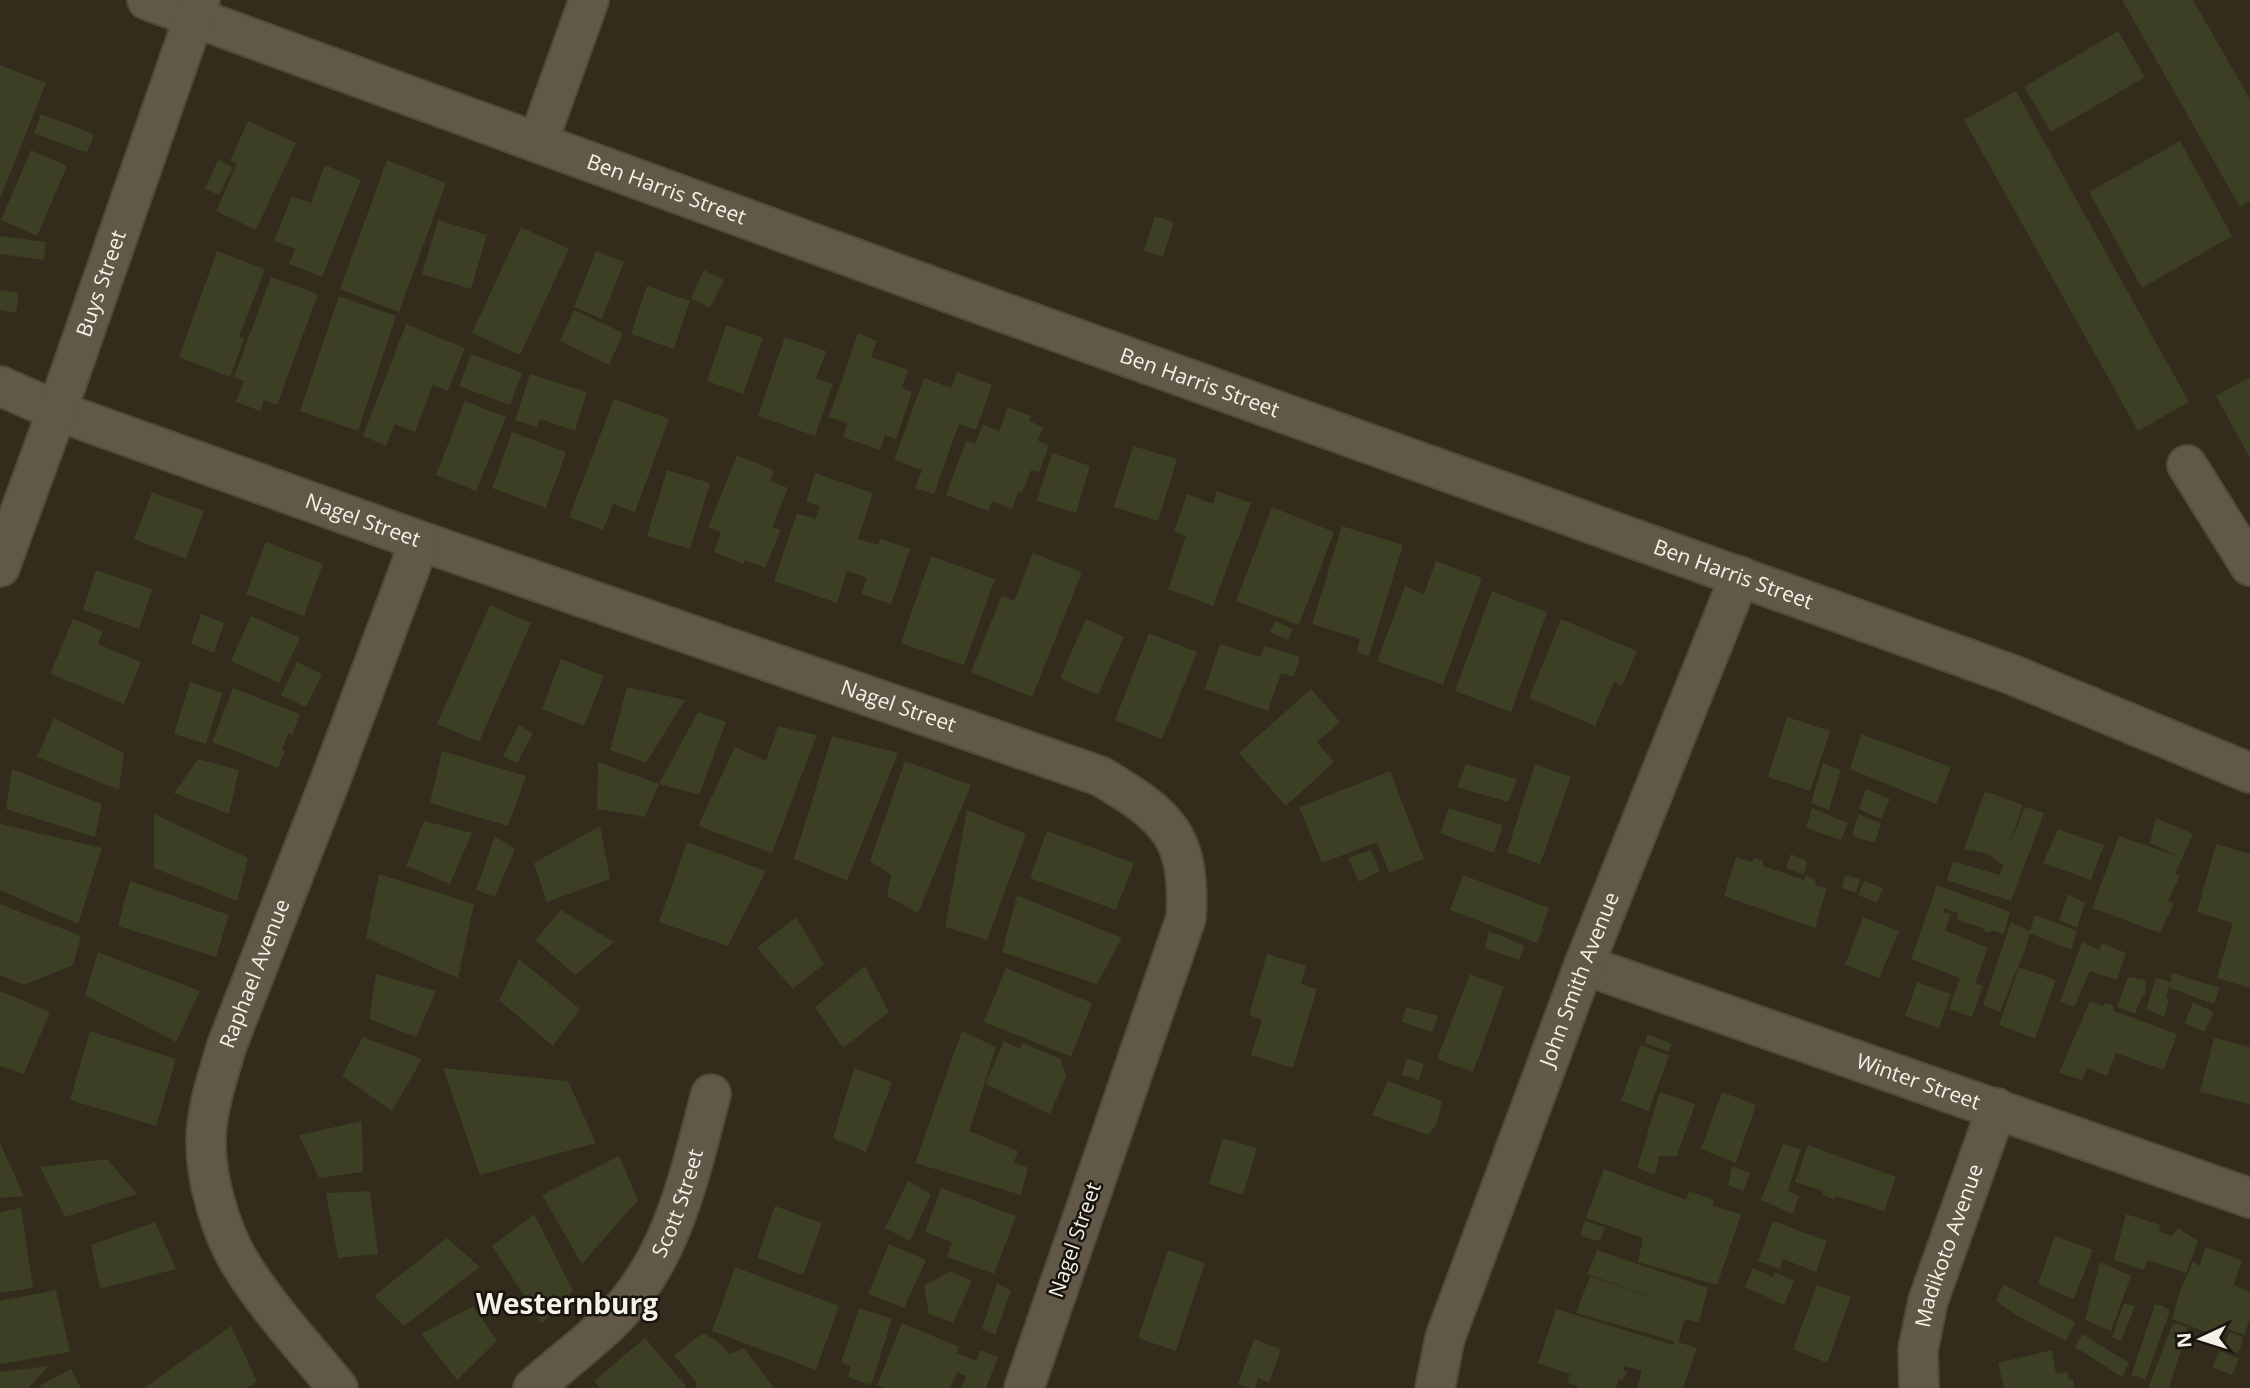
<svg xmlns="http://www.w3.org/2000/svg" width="2250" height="1388" viewBox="0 0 2250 1388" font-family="'Open Sans',sans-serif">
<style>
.building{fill:#3c3f24}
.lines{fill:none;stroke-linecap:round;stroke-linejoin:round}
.minor-casing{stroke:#50493c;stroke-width:42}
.minor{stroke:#615848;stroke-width:38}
.labels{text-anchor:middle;stroke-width:5;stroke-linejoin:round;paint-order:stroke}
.street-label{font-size:21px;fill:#f6f1e7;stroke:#18140e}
.district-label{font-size:28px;font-weight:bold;fill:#f6f1e7;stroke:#18140e}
</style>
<rect width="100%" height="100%" fill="#332b1c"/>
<!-- building -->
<path class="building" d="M2122,0H2193L2250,99V201L2240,207Z
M2118,31L2145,77L2051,132L2024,87Z
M0,65L46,83L0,199Z
M2016,91L2189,402L2138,431L1964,120Z
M41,114L94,134L87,153L34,133Z
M248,121L296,143L256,230L216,211L237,164L230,161Z
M2180,141L2232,236L2142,288L2089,192Z
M31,150L67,166L37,236L1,220Z
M218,160L233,167L219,195L205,189Z
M387,160L446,183L399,312L340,289Z
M325,165L361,180L322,277L289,264L295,249L274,241L292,196L311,203Z
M1155,216L1174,222L1163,257L1144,251Z
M438,220L487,235L471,289L422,274Z
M521,227L569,249L520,355L472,333Z
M0,236L46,242L44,260L0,254Z
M217,251L265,269L239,337L244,339L230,377L179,357Z
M596,251L624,262L602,319L574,307Z
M704,270L724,280L710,308L691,298Z
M271,277L318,294L277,405L264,400L260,411L236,402L244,381L234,377Z
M647,286L690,301L674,349L631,334Z
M0,290L19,293L16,313L0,310Z
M339,296L396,316L358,431L300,411Z
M574,310L623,333L609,365L560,341Z
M406,324L465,348L448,391L433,385L415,432L395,424L386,446L363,436Z
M726,325L763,338L743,394L707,381Z
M858,333L877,341L871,357L908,370L902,388L912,392L896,439L885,435L880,450L843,437L847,423L829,417Z
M785,337L826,351L816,379L833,384L815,436L758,416Z
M471,354L522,373L510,405L459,386Z
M957,372L992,385L976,430L959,424L934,494L915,488L922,470L894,460L924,378L951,388Z
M530,374L587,392L575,431L540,419L537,427L515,420Z
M2250,377V458L2216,396Z
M614,399L669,419L635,512L613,504L603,530L569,517Z
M465,401L506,417L476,491L436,475Z
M1008,407L1031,416L1029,421L1043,427L1038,441L1049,445L1039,473L1031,470L1022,493L1018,492L1012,509L992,501L988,511L946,495L966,441L975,444L983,425L999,431Z
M512,432L566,452L546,508L492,488Z
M1133,446L1177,459L1158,521L1114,507Z
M1052,453L1090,466L1076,513L1037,501Z
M737,455L774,470L770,481L788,488L772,527L781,530L765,568L745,560L743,564L714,552L721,532L708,527Z
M667,470L710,483L690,549L647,536Z
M815,473L873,493L858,539L878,545L881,539L910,549L891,604L861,594L867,578L847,571L837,603L774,581L797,513L815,519L820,506L806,502Z
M1217,491L1251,503L1213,606L1168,589L1186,536L1174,532L1187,494L1213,504Z
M152,492L204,511L186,559L134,539Z
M1272,507L1334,532L1299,625L1236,601Z
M1342,526L1403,545L1369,656L1357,652L1360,639L1312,624Z
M266,542L323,564L304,616L246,594Z
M1033,553L1082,572L1032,697L971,672L1002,595L1014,601Z
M931,556L995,579L964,665L901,643Z
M1436,561L1482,578L1443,685L1377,661L1405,586L1424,594Z
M96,570L152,589L139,629L83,610Z
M1492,591L1547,612L1511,712L1455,691Z
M490,605L531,623L479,742L437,724Z
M201,614L224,623L214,653L191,644Z
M251,616L300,638L279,683L231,661Z
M73,619L103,631L98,644L141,662L124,704L50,674Z
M1086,619L1124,637L1098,695L1060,678Z
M1561,619L1637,651L1622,686L1614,682L1595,726L1529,698Z
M1275,621L1293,629L1288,640L1270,632Z
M1149,633L1197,652L1162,739L1115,720Z
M1220,644L1260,657L1265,646L1300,657L1294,677L1281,673L1268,711L1205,689Z
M561,659L604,676L584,726L542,709Z
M297,662L322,674L306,707L281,695Z
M190,682L222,693L206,744L174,734Z
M627,687L685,700L646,763L610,750Z
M233,688L300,714L292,735L288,733L282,750L285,751L278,768L212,742Z
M1311,689L1340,722L1317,742L1334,762L1286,806L1239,753Z
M698,712L726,722L699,795L659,784Z
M1787,717L1830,731L1810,791L1768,777Z
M54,718L124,753L119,790L37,757Z
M519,725L533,733L517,763L503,756Z
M778,726L817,735L772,853L698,826L735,747L766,761Z
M1861,734L1951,767L1936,804L1850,769Z
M832,736L898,753L847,881L794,859Z
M442,751L526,776L508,826L430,803Z
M198,759L239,770L229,814L174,793Z
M905,761L971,785L918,913L887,896L891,875L870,861Z
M598,762L659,784L645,817L597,809Z
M1823,763L1841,770L1829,810L1811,803Z
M1466,764L1517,779L1508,802L1457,787Z
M1535,764L1571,777L1540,864L1507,852Z
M12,769L102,804L95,837L6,809Z
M1390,771L1424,859L1389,873L1377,842L1322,863L1299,807Z
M1866,789L1890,799L1881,819L1859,809Z
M1985,791L2023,805L2008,848L2025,807L2044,813L2011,901L1947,880L1953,861L1999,875L2003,865L1986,853L1964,849Z
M1449,808L1503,825L1494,853L1440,833Z
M1812,808L1848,823L1841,840L1806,828Z
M967,810L1026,834L987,940L945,927Z
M154,814L248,858L237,901L154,868Z
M1858,814L1881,823L1875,843L1852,836Z
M2156,818L2193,834L2175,874L2180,876L2168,901L2174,903L2160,933L2092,908L2119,836L2180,857L2150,843Z
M424,821L472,833L450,884L406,866Z
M0,824L102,848L78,924L0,890Z
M600,826L610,879L547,902L534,863Z
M2058,829L2104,845L2091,880L2043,863Z
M1047,831L1134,863L1116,910L1030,878Z
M495,836L515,849L495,897L476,890Z
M687,842L766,871L728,946L659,922Z
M2216,844L2250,854V988L2217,978L2233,923L2197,912Z
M1371,850L1380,871L1359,882L1348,858Z
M1791,854L1807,861L1804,875L1786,868Z
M1736,857L1752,862L1755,858L1763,861V866L1804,880L1806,875L1815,880L1816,886L1827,888L1815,928L1724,896Z
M379,874L474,904L458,978L366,938Z
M1463,875L1549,908L1542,927L1544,928L1537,943L1450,910Z
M1845,875L1860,879L1856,893L1842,888Z
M130,881L229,915L216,957L118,926Z
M1864,881L1883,888L1877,903L1858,895Z
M1937,885L2010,912L2004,934L1991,930V933L1984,931L1983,928L1957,920L1958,913L1944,908L1943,912L1951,914L1945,930L1988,948L1975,983L1983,986L1972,1017L1949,1009L1960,978L1911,959Z
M2068,894L2085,903L2077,928L2059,920Z
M1017,895L1122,938L1097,984L1002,952Z
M0,904L81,936L73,965L24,985L0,975Z
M561,910L614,942L575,975L535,940Z
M2035,915L2077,931L2071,950L2029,933Z
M796,917L824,964L793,989L757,948Z
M1863,917L1899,931L1879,978L1845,965Z
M2011,922L2030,931L2026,947L2000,1012L1983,1005Z
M1489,931L1525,946L1519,960L1485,948Z
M2082,942L2099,950L2102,943L2126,953L2117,980L2090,971L2074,1007L2060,1002Z
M98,952L200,991L176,1042L85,995Z
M1267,954L1306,966L1301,984L1317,989L1293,1068L1251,1055L1262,1020L1249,1015Z
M519,959L580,1009L553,1046L499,1000Z
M865,966L889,1012L843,1048L815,1007Z
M2019,967L2056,980L2035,1039L1999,1025Z
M1006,968L1092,1003L1071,1057L984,1022Z
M2172,973L2220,988L2214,1004L2170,988Z
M376,974L436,991L416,1037L369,1019Z
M1470,974L1504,987L1473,1072L1437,1059Z
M2128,977L2146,980L2145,996H2142L2135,1014L2117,1007Z
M2156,978L2171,982L2166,998L2169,1000L2164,1017L2146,1009Z
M1917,982L1951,994L1939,1028L1905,1016Z
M0,991L50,1012L24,1074L0,1066Z
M2090,1001L2103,1006L2106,1003L2114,1006V1011L2177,1034L2164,1070L2116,1053L2107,1076L2087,1068L2082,1080L2059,1073Z
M2193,1002L2214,1012L2204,1032L2185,1023Z
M1406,1007L1438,1016L1432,1032L1402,1022Z
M90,1031L176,1059L156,1126L70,1100Z
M962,1031L996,1047L969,1131L1018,1151L1014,1162L1028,1168L1021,1195L915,1163Z
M1647,1034L1672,1044L1669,1052L1645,1043Z
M363,1037L422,1059L392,1111L342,1076Z
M2214,1038L2250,1047V1104L2200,1092Z
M1004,1041L1020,1049L1022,1043L1061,1059L1066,1076L1050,1114L985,1084Z
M1640,1045L1669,1055L1649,1111L1621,1101Z
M1407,1058L1424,1064L1419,1080L1402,1075Z
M443,1068L568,1081L596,1143L480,1175Z
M854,1068L892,1082L866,1152L833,1138Z
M1388,1081L1442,1101L1437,1123L1429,1135L1372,1115Z
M1660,1092L1695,1104L1677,1156H1659L1655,1175L1637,1168Z
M1722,1092L1756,1105L1736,1163L1701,1149Z
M362,1121L363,1172L319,1178L299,1135Z
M1223,1138L1257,1148L1243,1195L1209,1184Z
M0,1143L24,1196L0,1198Z
M1783,1144L1801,1149L1788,1191L1799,1196L1793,1214L1761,1200Z
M1808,1145L1896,1177L1884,1211L1836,1196L1833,1199L1823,1195V1191L1795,1182Z
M619,1156L638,1200L582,1264L542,1195Z
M107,1159L137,1194L65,1217L40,1167Z
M1732,1166L1750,1173L1743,1191L1728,1185Z
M1604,1169L1686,1200L1689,1191L1714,1200L1713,1206L1741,1214L1717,1285L1638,1262L1643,1238L1586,1218Z
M908,1181L931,1194L910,1241L885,1228Z
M941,1188L1016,1216L994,1274L947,1257L952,1242L925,1232Z
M370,1191L378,1254L338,1258L326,1193Z
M775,1206L822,1223L803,1275L757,1258Z
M21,1208L33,1288L0,1293V1212Z
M534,1214L573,1291L542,1324L492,1246Z
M2126,1214L2160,1225L2159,1231L2171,1236L2178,1228L2198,1241L2186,1273L2148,1260L2143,1270L2114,1260Z
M1585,1221L1605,1227L1600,1241L1580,1236Z
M1773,1221L1827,1241L1816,1272L1783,1259L1780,1269L1758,1261Z
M155,1222L176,1269L100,1289L91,1245Z
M2055,1236L2093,1250L2074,1299L2038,1284Z
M447,1238L480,1267L404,1326L374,1296Z
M889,1244L926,1260L904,1308L868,1294Z
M2205,1247L2242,1260L2234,1285L2250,1292V1319L2244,1335L2219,1325L2211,1334L2172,1319L2181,1288L2193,1262L2200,1266Z
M1168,1250L1205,1263L1176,1351L1138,1338Z
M1597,1250L1708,1288L1699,1323L1685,1319L1678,1342L1697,1348L1683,1388H1637L1642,1371L1625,1366L1623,1370L1627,1372L1622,1381L1619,1379L1616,1388H1577L1578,1386L1568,1383L1569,1375H1572L1538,1363L1556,1309L1673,1345L1674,1341L1576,1313L1590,1276L1693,1311L1587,1274Z
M2100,1262L2131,1276L2111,1331L2085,1320Z
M735,1267L839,1306L816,1370L712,1331Z
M1753,1268L1773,1277L1775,1272L1794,1281L1784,1305L1745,1287Z
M950,1271L972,1281L953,1323L929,1314L924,1286Z
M997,1283L1011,1291L995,1335L982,1329Z
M2003,1284L2075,1322L2066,1341L2016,1315L1996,1301Z
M1817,1285L1851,1297L1827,1363L1793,1349Z
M56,1290L70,1352L0,1364V1301Z
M2124,1303L2135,1306L2121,1341L2112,1337Z
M2155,1304L2163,1306L2170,1311L2145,1380L2138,1376H2131Z
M473,1306L497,1341L457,1380L421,1334Z
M859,1308L892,1319L871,1385L848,1377L851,1366L841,1362Z
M902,1323L959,1347L957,1353L976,1361L980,1350L998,1357L986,1388H961L966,1376L957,1372L950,1388H885L877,1385Z
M2173,1323L2188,1327L2169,1388H2148Z
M231,1326L257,1381L247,1388H144Z
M2229,1332L2243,1337L2239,1353L2224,1350Z
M703,1333L717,1341L730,1354L744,1348L774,1388H695L697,1383L674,1355Z
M2082,1334L2129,1363L2122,1377L2075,1347Z
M645,1338L686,1386L684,1388H600L594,1381Z
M1254,1339L1281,1349L1269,1383L1258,1378L1255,1388H1250L1238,1384Z
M2052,1350L2056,1374L2067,1372L2069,1380L2073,1379L2074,1388H2004L1998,1363Z
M2220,1351L2239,1359L2232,1375L2212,1367Z
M49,1366L28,1388H0V1372Z
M71,1369L81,1388H39L41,1385Z"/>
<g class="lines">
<!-- minor casing -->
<g class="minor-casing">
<g id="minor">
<path id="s1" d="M147,0L977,303L2013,675L2250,773"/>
<path d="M538,142L589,0"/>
<path id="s2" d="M0,386L57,411L420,541L1100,776C1167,816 1191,835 1186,918L1024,1388"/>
<path d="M2187,465L2250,566"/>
<path id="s3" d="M0,567L57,411L200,0"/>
<path id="s4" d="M1584,965L2250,1198"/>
<path id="s5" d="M338,1388C305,1348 269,1309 242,1266C221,1233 205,1178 206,1139C207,1107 218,1075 227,1045L330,781L420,541"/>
<path id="s6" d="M533,1388C559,1365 589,1343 614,1318C673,1258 690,1173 711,1094"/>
<path id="s7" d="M1435,1388L1445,1338L1584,965L1740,576"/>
<path id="s8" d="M1919,1388L1918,1350L1928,1301L1997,1108"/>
</g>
</g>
<!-- minor -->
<use href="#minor" class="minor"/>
</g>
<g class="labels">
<!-- street labels -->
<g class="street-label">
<text dy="7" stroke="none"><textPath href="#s1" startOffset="553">Ben Harris Street</textPath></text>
<text dy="7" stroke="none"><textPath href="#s3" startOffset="301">Buys Street</textPath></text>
<text dy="7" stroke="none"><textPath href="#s1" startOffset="1120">Ben Harris Street</textPath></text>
<text dy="7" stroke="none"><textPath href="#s2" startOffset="387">Nagel Street</textPath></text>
<text dy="7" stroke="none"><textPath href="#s1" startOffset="1687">Ben Harris Street</textPath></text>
<text dy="7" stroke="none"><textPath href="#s2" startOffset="954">Nagel Street</textPath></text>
<text dy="7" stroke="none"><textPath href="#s5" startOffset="462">Raphael Avenue</textPath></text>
<text dy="7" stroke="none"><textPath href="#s7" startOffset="434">John Smith Avenue</textPath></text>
<text dy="7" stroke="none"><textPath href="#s4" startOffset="354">Winter Street</textPath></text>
<text dy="7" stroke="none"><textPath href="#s6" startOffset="240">Scott Street</textPath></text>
<text transform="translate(1075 1240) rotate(-71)" y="7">Nagel Street</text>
<text dy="7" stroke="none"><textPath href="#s8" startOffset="147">Madikoto Avenue</textPath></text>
</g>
<!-- district labels -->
<g class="district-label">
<text x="567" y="1314">Westernburg</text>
</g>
</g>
<!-- north arrow -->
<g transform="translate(2201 1339) rotate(266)" stroke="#18140e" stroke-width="5" paint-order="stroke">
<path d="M0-5L12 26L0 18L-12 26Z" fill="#f6f1e7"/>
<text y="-10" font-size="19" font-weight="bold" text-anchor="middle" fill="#f6f1e7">N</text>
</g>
</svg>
